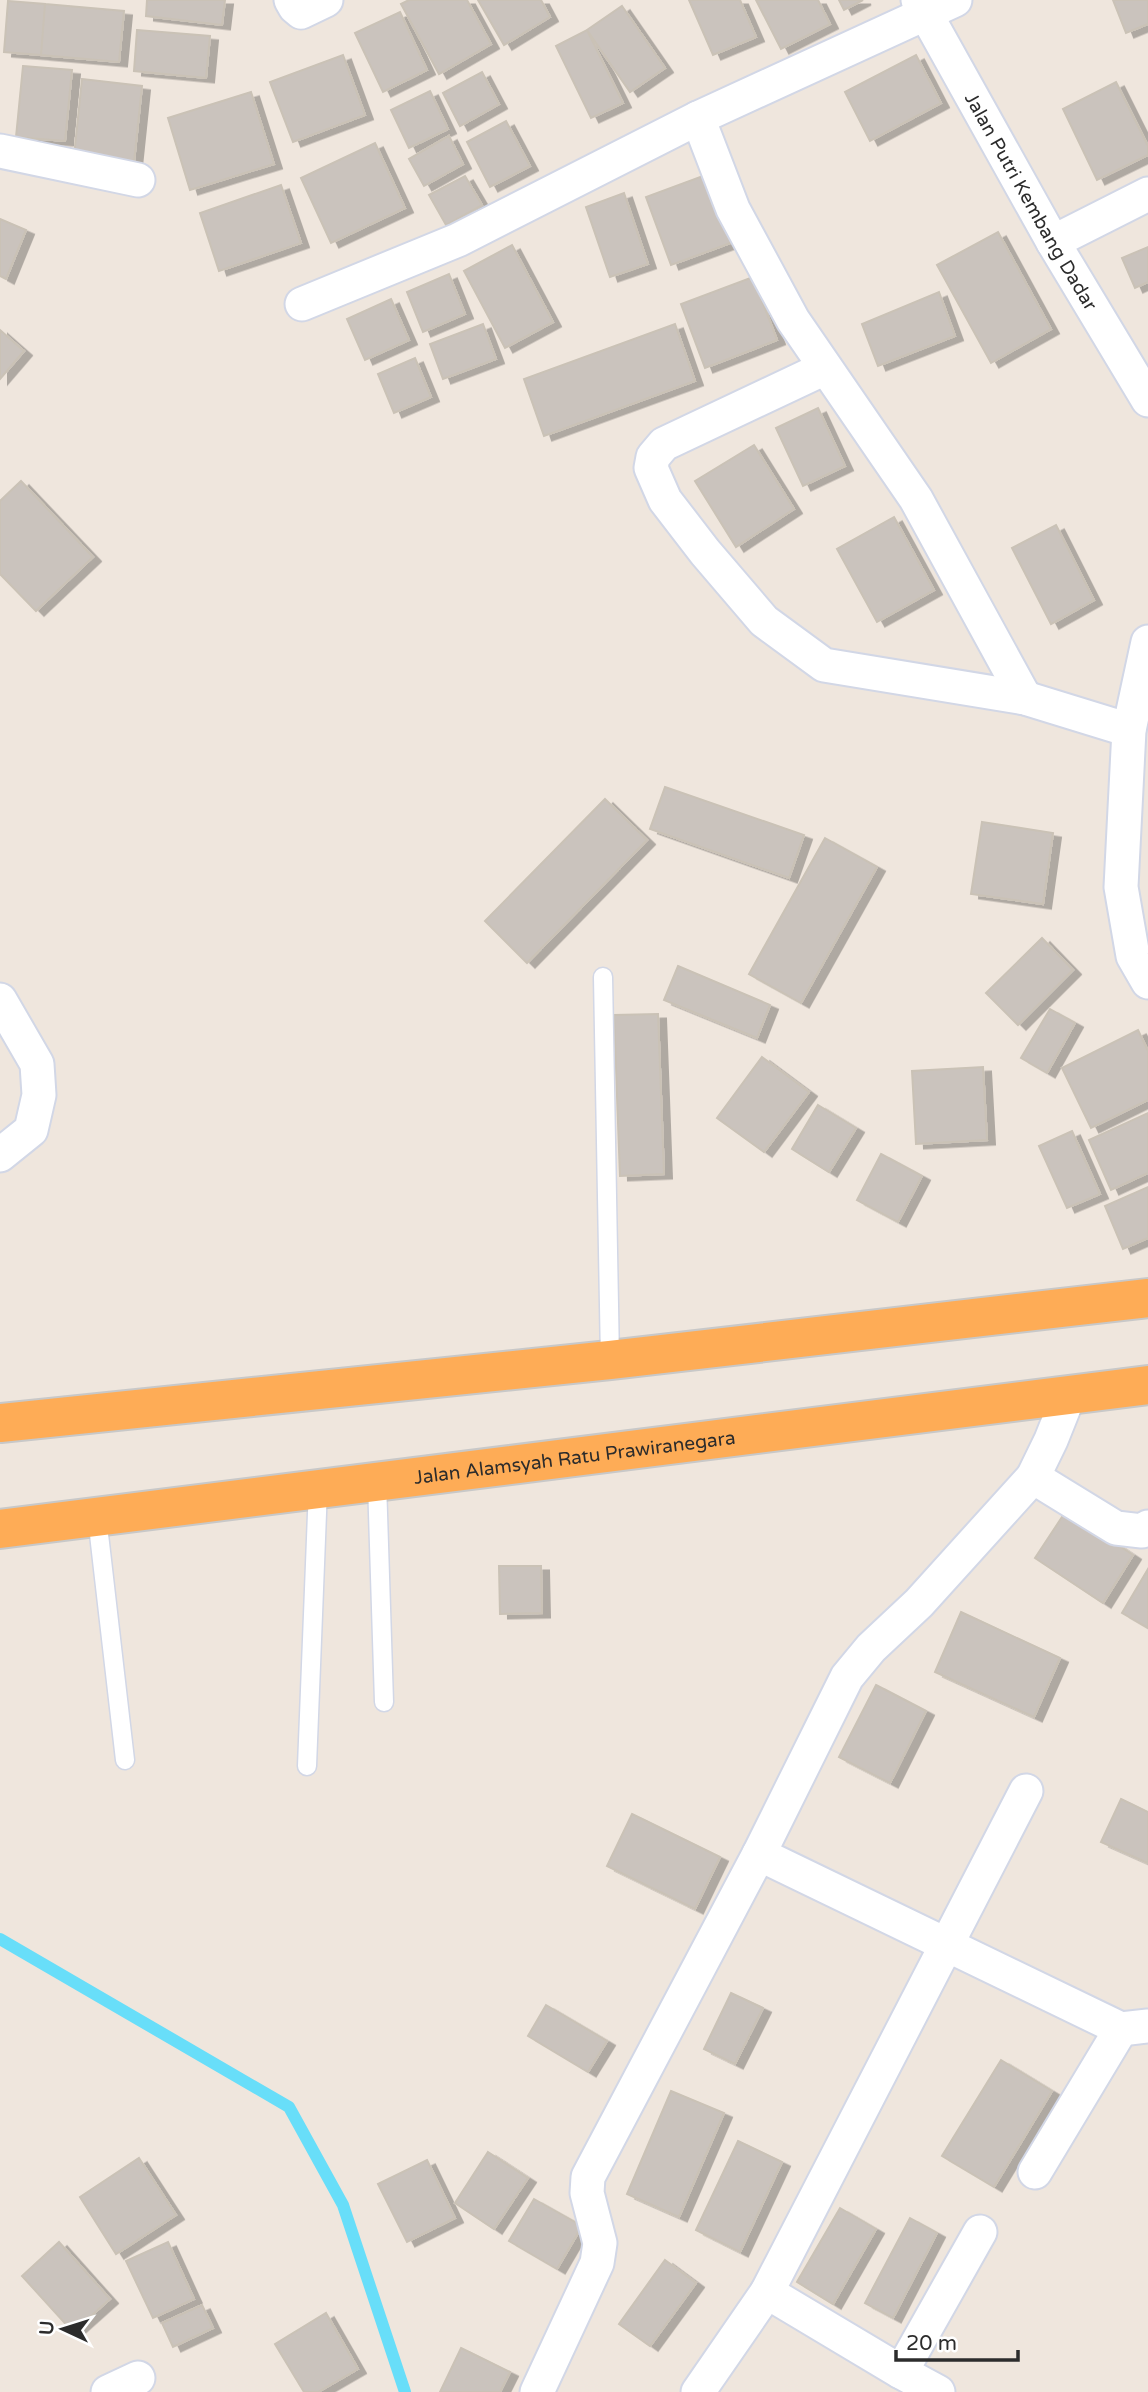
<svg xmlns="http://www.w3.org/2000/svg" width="1148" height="2392" viewBox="0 0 1148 2392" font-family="'Varela Round',sans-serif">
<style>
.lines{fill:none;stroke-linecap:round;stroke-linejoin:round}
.stream{stroke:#68def9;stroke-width:12}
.building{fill:#cac3bd;stroke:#cac2b6;stroke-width:2;filter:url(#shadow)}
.service-casing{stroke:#d2d7e6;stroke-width:21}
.minor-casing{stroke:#d2d7e6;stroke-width:37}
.trunk-casing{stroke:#c8c8c8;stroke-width:42}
.service{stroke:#fff;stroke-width:18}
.minor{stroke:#fff;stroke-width:33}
.trunk{stroke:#feac56;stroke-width:38}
.labels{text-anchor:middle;stroke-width:5;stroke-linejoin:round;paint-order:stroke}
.street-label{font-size:19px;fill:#2c2c2c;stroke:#fff}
</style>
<defs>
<filter id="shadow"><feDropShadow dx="8" dy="4.5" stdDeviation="0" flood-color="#0004"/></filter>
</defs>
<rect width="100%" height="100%" fill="#efe6dd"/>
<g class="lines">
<!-- stream -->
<path class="stream" d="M0,1939L289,2107L343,2205L405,2392"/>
</g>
<!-- building -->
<path class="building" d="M147,0H225L222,25L146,16Z
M409,0H467L491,44L439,74L401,4Z
M478,0H541L550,17L504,45Z
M689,0H740L756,37L713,55Z
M756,0H818L830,24L781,49Z
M839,0H863L844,10Z
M1113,0H1148V24L1126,33Z
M8,1L45,4L41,55L4,52Z
M45,4L124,11L119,62L41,55Z
M622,6L665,68L630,92L587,30Z
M400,12L427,70L383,92L355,33Z
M137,30L210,36L206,78L134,71Z
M587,30L623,103L591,118L556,46Z
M343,55L365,115L293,142L270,82Z
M916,55L941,103L870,141L845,92Z
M23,66L72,70L65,141L16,137Z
M482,72L499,104L460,126L443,93Z
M82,79L142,86L134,162L74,156Z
M1116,82L1148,146V155L1097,180L1063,109Z
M430,91L448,129L409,148L391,110Z
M251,92L274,164L190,190L168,118Z
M506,121L530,166L490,187L467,142Z
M449,136L463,164L424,186L409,159Z
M375,143L405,208L331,243L301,178Z
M711,173L736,241L671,265L646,197Z
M465,176L482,205L446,225L429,195Z
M281,185L301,243L219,271L200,213Z
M624,193L648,264L610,277L586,207Z
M0,219L26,230L6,279L0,276Z
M998,232L1051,329L991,363L937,265Z
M512,245L553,322L505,348L464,271Z
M1148,247V282L1135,288L1122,258Z
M449,274L465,314L423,332L407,292Z
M753,277L777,340L705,368L681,304Z
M939,292L955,336L878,366L862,324Z
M391,299L409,340L365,360L347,319Z
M483,324L496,359L443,379L430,344Z
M675,324L695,381L544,436L524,379Z
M0,330L24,351L0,379Z
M415,358L431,397L394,413L378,374Z
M818,408L845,466L803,486L776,428Z
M754,445L794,509L736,547L695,481Z
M21,481L93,557L36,611L0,574V501Z
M894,517L934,590L877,622L837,549Z
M1056,525L1094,600L1051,624L1012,548Z
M665,787L804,835L789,878L650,829Z
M605,799L647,840L527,963L485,921Z
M982,822L1053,833L1043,904L971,894Z
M825,838L877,867L801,1003L749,974Z
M1042,938L1073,970L1018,1025L986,993Z
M678,966L770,1005L757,1038L664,1000Z
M1050,1009L1075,1023L1047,1073L1021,1058Z
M658,1014L664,1174L620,1176L614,1015Z
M1138,1030L1148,1051V1100L1091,1128L1062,1068Z
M762,1057L809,1092L764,1152L717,1118Z
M983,1067L987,1140L916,1144L912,1071Z
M818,1105L856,1128L829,1172L792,1149Z
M1148,1113V1173L1111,1190L1089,1140Z
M1072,1131L1100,1194L1067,1208L1039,1146Z
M881,1154L922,1176L898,1222L857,1200Z
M1148,1187V1238L1123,1249L1105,1206Z
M1066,1511L1133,1555L1103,1603L1035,1558Z
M499,1566H541L542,1613L500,1614Z
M1148,1569V1628L1122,1613Z
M961,1612L1060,1658L1034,1717L935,1672Z
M876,1685L926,1711L890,1783L839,1757Z
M1121,1799L1148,1812V1863L1101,1842Z
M632,1814L720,1857L695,1909L607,1866Z
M731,1993L763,2008L735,2064L704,2049Z
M546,2005L607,2041L588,2072L528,2036Z
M1001,2060L1052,2091L994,2187L942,2156Z
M671,2091L724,2113L679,2217L627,2194Z
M738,2141L782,2162L740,2252L696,2230Z
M488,2152L528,2178L494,2229L455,2203Z
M139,2158L176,2215L116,2254L80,2197Z
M427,2160L455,2218L407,2242L378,2184Z
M534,2199L582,2226L557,2269L509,2241Z
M840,2208L876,2229L833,2304L797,2282Z
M910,2218L937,2233L893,2318L865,2303Z
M59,2242L110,2299L73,2332L22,2276Z
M168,2242L194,2299L153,2318L126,2261Z
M665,2260L696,2283L650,2346L619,2324Z
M202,2305L213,2328L173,2347L162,2323Z
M326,2313L358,2369L318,2392H304L275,2344Z
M461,2348L510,2372L500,2392H440Z"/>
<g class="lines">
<!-- service casing -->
<g class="service-casing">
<path id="service" d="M603,977L610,1360
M377,1482L384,1702
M97,1517L125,1760
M307,1766L318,1488"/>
</g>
<!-- minor casing -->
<g class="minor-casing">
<g id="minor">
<path d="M291,0L295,7L301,12L326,0"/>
<path id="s1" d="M918,0L1053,242L1148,400"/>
<path d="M698,118L733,209L793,320L916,499L1025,698"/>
<path d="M0,151L138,180"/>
<path d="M1053,242L1148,194"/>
<path d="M302,304L458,240L698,118L955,0"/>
<path d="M825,368L664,444L653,457L651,468L665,500L705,552L764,621L824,665L1025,698L1129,730"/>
<path d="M1148,642L1129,730L1121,887L1133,956L1148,982"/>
<path d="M0,1000L37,1064L39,1095L31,1130L0,1155"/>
<path d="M1033,1477L1116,1528L1142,1531L1148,1527"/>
<path d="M759,1854L1121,2029L1148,2026"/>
<path d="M1035,2172L1121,2029"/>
<path d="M901,2372L980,2232"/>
<path d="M108,2392L138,2378"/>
<path d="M537,2392L597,2263L600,2243L587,2193L588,2177L759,1854L847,1677L871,1648L919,1603L1033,1477L1051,1440L1069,1395"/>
<path d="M698,2392L767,2292"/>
<path d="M938,2392L901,2372L767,2292L1026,1791"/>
</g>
</g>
<!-- trunk casing -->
<g class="trunk-casing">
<g id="trunk">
<path d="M0,1423L610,1360L1148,1298"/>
<path id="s2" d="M0,1529L1148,1385"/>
</g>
</g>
<!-- service -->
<use href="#service" class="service"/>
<!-- minor -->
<use href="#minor" class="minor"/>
<!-- trunk -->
<use href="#trunk" class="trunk"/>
</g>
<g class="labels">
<!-- street labels -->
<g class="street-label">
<text dy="7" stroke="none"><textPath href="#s1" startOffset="231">Jalan Putri Kembang Dadar</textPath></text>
<text dy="7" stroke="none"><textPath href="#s2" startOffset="579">Jalan Alamsyah Ratu Prawiranegara</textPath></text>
</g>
</g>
<!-- north arrow -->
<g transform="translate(63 2329) rotate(274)" stroke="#ffffff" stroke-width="5" paint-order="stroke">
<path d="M0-5L12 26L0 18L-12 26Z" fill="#2c2c2c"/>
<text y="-10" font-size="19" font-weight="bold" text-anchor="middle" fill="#2c2c2c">U</text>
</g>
<!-- scale -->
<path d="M896 2350v10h122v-10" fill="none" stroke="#2c2c2c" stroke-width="3.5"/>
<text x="906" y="2350" font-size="21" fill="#2c2c2c" stroke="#ffffff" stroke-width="5" paint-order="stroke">20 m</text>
</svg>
